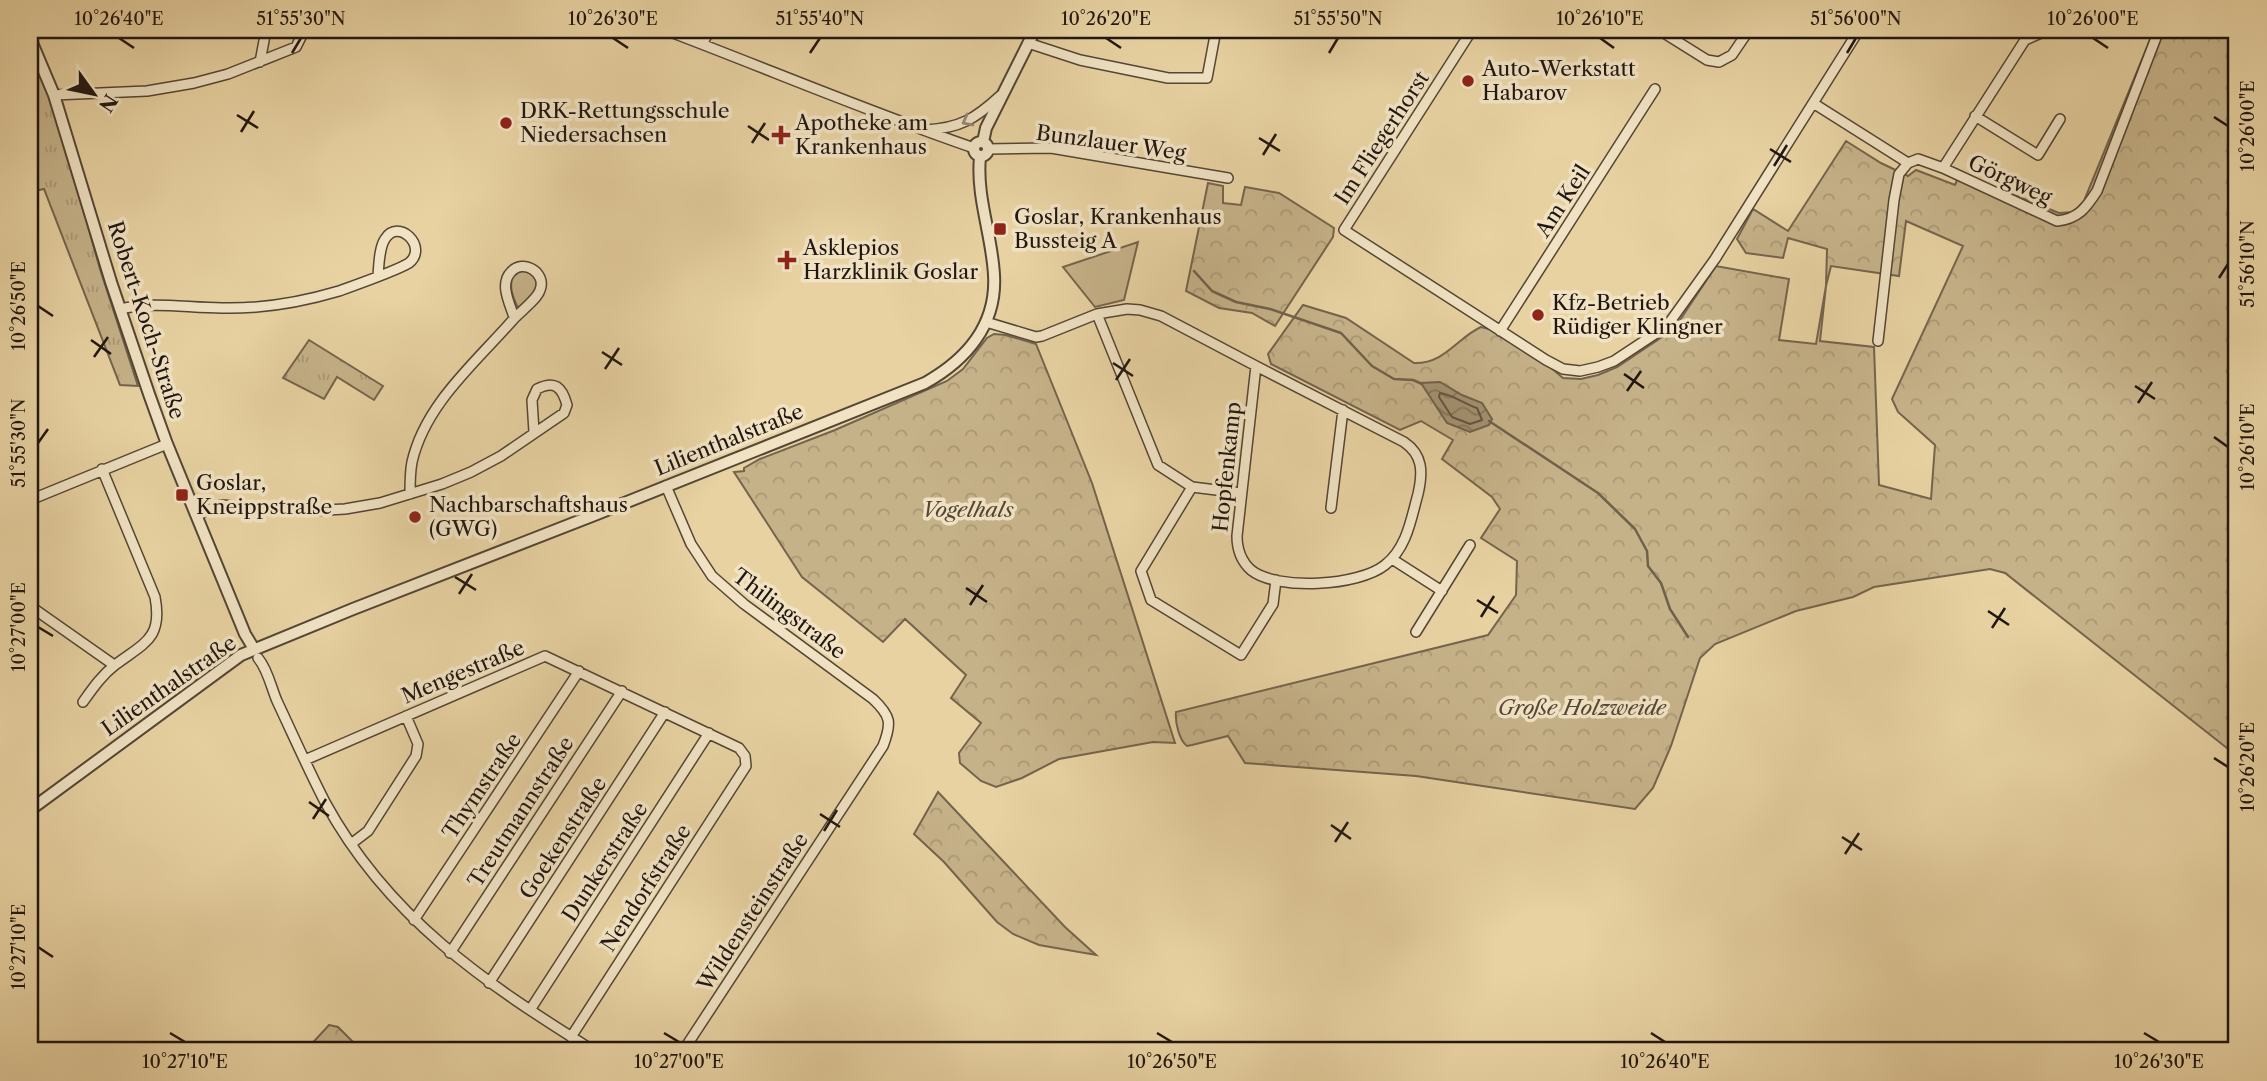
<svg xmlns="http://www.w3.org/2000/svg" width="2267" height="1081" viewBox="0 0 2267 1081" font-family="'Libre Caslon Text',serif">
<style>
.grass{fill:#c6b289;stroke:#74644d;stroke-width:2}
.forest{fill:url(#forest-crowns);stroke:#74644d;stroke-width:2;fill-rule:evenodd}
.park{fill:url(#park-tufts);stroke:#74644d;stroke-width:2}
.water{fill:url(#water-waves);stroke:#70614b;stroke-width:2}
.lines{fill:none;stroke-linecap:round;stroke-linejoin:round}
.shore{stroke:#625441;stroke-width:2}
.stream{stroke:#70614b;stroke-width:2.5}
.minor-casing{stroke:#534635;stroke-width:12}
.tertiary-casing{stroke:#534635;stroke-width:14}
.minor{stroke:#f0e2c3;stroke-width:9}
.tertiary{stroke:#f0e2c3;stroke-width:10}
.oneway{stroke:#938773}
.ticks{fill:none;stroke:#211711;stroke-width:2.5}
.poi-dot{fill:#8f2418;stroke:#f0e2c3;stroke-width:2.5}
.labels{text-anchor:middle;stroke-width:7;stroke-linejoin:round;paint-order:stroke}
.poi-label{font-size:21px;fill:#211711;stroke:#f0e2c3;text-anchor:start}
.street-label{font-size:21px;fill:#211711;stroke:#f0e2c3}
.park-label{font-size:21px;font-style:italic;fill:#534635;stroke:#f0e2c3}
.neatline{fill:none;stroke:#211711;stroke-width:2.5}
.ticks-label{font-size:18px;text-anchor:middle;fill:#211711}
</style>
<defs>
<pattern id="forest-crowns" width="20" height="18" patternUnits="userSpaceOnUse" patternTransform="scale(1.75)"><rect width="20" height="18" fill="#c6b289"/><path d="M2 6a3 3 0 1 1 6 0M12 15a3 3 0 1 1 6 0" fill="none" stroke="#aa9875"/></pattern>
<pattern id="park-tufts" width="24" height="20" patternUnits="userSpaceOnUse" patternTransform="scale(1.75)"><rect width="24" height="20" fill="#c6b289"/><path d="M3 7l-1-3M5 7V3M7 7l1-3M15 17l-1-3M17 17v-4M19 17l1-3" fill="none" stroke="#aa9875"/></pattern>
<pattern id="water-waves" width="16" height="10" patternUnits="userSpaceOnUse" patternTransform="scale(1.75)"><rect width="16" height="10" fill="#a49271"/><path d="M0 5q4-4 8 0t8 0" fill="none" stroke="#85765b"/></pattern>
</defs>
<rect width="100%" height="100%" fill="#e8d2a2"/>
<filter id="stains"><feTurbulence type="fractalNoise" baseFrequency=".00286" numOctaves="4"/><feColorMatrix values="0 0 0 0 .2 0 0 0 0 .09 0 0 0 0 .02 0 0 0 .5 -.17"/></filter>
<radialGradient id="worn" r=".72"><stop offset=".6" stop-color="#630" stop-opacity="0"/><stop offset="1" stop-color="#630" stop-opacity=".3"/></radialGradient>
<!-- grass -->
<path class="grass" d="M1138,242L1124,300L1095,307L1063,267Z
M528,270C546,283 532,295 521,308L517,306C512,295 509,286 513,275L520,271Z"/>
<!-- forest -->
<path class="forest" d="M2154,30H2237V756L2005,573L1990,569L1874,587L1853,597L1796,611L1715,644L1700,658L1671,746L1653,788L1635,809L1416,776L1245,763L1228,736L1192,745L1187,746C1179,740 1175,722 1176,712L1488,635L1516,595L1517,561L1481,538L1500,509L1492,497L1442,459L1453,440L1421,421L1400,430L1271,364L1268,354L1303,305L1346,318L1414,363C1445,364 1458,337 1481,327L1493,330L1543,361L1563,378L1581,379L1598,375L1617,367L1674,329L1716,266L1789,279L1779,340L1816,344L1826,286L1827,249L1788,238L1783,258L1746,253L1737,239L1753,209L1788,231L1846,141L1881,163L1908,176L1916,170L1955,185L1960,173L2059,213L2074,212L2084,201ZM1906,221L1963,246L1892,399L1898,412L1935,445L1931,499L1879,485L1874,347L1820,341L1826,286L1831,266L1899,276Z
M1208,183L1223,186V203L1241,205L1245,187L1279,193L1334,228L1333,237L1275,326L1252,313L1219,308L1186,291Z
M994,334L1006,335L1036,344L1092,483L1175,743L1153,742L1059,759L1022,778L996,787L981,781L960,763L959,753L981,723L951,698L966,675L905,619L883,642L802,577L734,472L744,471V468L760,459L835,430L947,381L963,369L987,338Z
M938,792L1065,927L1096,955L1039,945L1013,934L997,922L944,862L914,834Z
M329,1025L338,1027L362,1051H345L344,1046L339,1044L330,1051H305Z"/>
<!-- park -->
<path class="park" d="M30,51L52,97L100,269L138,386L120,385L44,189L30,192Z
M309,340L383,386L374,400L337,377L324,399L283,378Z"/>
<!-- water -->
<path class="water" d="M1440,382L1462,395L1482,403L1492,419L1489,425L1470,432L1447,423L1421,383Z"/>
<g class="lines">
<!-- shore -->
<path class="shore" d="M1440,393C1451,394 1465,404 1477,408L1482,420L1470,424L1452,417L1439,397Z"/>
<!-- stream -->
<path class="stream" d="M1194,271L1212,291L1236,302L1270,309L1341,333L1372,366L1394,379L1413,380L1422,384
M1489,421L1598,493L1635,529L1647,551L1648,566L1661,583L1670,609L1688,637"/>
<!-- minor casing -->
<g class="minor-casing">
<path id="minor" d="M665,30C768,69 869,112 974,148
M1472,30L1344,230L1546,360L1563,369L1580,371L1598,367L1614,361L1667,326L1715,259L1859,30
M1659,30L1707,60L1719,62L1732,55L1749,30
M1028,43L1080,60L1168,78H1207L1216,30
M702,44L710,30
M260,62L266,30
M54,95L147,91L194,83L228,74L296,47L301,37L300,30
M1813,103L1908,163
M1975,116L2038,155L2060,119
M926,130C960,128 975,119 1000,96
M988,149L1051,148L1228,178
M1943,168L2025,40L2048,30
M120,309C153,301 187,308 222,308C260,309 302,302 339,291C353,286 398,270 409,263C429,247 398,217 385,239C379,248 379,265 378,275
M1097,314L1158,465L1192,487L1241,493
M986,322L1036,337L1042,336L1097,314L1127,309L1140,310L1161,316L1256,366
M1500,331L1655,89
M1878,341L1894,200L1899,174L1908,163L1918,159L1943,168L2057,221C2078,219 2086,208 2097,191L2159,30
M1256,366L1404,442C1423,455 1423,472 1418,494C1411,519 1407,548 1385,565C1359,586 1277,591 1251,570C1241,561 1237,548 1237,536Z
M666,486L691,544L712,576L744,604L873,699C891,716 892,723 883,746L683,1051
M1192,487L1141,571L1151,600L1241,655L1273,604L1276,580
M410,494C410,483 410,472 412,462C425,405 474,364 511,322C518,313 537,300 540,290C547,273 523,258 511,272C499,284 510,304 514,317
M30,500L167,444
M1331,508L1343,410
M196,515L221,505L308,511L345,509L380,503L442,484L471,472L501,456L564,413L567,405C562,387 555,380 537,389L532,400L534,432
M1392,559L1442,591
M30,606L114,665
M1416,632L1470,545
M258,658C268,670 271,687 277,701C293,735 308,769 325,802C388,918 485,983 594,1051
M83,702C93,688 102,675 115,665C144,643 163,639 155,597L102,469
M305,760L545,656L739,748L745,756L746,766L571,1037
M351,844L368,831L416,756L418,744L406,716
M414,920L579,671
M450,953L622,691
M489,983L665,712
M530,1010L709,733"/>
</g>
<!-- tertiary casing -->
<g class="tertiary-casing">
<path id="tertiary" d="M30,38L54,95L111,282L149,394L167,444L245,634L254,649
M974 149a7 7 0 1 1 14 0a7 7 0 1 1-14 0Z
M983,142L986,128L1035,30
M30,810L241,655L353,609L597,514L925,383C966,360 997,325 994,275C992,235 976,197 980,157"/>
</g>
<!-- minor -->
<use href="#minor" class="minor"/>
<!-- tertiary -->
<use href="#tertiary" class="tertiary"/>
</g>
<!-- one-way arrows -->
<defs><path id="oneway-chevron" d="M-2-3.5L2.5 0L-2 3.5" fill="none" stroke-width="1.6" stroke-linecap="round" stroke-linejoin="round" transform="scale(1.75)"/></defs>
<use class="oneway" href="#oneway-chevron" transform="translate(967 121) rotate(152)"/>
<!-- ticks -->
<path class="ticks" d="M119,38L134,48M613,38L628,48M1106,38L1121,48M1600,38L1614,48M2093,38L2108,48M292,53L301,38M810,53L820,38M1329,53L1338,38M1847,53L1856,38M237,115L258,128M2214,117L2228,126M748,126L769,140M241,132L254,111M1259,138L1280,151M752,143L765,123M1770,149L1791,162M1263,155L1276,134M1774,166L1787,145M2219,278L2228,264M38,306L53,316M91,340L111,354M602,352L622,365M94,357L108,337M1113,363L1133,376M605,369L619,348M1624,374L1644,388M1116,380L1130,359M2135,386L2155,399M1627,391L1641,371M2138,403L2152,382M2214,437L2228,447M38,443L48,429M455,577L476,590M966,588L987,602M459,594L472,574M1477,600L1498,613M970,605L983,585M1988,611L2009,625M1481,617L1494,596M38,627L53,636M1992,628L2005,608M2214,758L2228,767M309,802L329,816M820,814L840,827M313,819L326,799M1331,825L1351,839M824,831L837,810M1842,837L1862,850M1335,842L1348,822M1845,854L1859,833M38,947L53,957M170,1033L185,1042M664,1033L679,1042M1157,1033L1172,1042M1651,1033L1665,1042M2144,1033L2159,1042"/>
<!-- markers -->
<g class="poi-dot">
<circle cx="1468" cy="81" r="7"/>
<circle cx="506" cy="123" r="7"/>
<path d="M777.5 124.5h7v7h7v7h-7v7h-7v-7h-7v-7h7z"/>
<rect x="993" y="222" width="14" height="14" rx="3.5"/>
<path d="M783.5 249.5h7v7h7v7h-7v7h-7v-7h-7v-7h7z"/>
<circle cx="1538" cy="315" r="7"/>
<rect x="175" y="488" width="14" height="14" rx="3.5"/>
<circle cx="415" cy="517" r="7"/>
</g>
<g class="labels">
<!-- poi labels -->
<g class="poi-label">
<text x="1482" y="76">Auto-Werkstatt<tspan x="1482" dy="24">Habarov</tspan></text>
<text x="520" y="118">DRK-Rettungsschule<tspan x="520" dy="24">Niedersachsen</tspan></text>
<text x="795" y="130">Apotheke am<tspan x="795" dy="24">Krankenhaus</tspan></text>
<text x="1014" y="224">Goslar, Krankenhaus<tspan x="1014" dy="24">Bussteig A</tspan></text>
<text x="803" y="255">Asklepios<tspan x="803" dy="24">Harzklinik Goslar</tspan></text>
<text x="1552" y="310">Kfz-Betrieb<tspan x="1552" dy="24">Rüdiger Klingner</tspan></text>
<text x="196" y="490">Goslar,<tspan x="196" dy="24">Kneippstraße</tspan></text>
<text x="429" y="512">Nachbarschaftshaus<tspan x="429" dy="24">(GWG)</tspan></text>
</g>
<!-- street labels -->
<g class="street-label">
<text transform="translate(1382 138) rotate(-57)" y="7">Im Fliegerhorst</text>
<text transform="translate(1111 143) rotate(8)" y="7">Bunzlauer Weg</text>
<text transform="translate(2010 180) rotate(25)" y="7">Görgweg</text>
<text transform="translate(1563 201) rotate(-57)" y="7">Am Keil</text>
<text transform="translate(146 320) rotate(72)" y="7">Robert-Koch-Straße</text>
<text transform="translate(729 440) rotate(-22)" y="7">Lilienthalstraße</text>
<text transform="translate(1227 467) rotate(-84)" y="7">Hopfenkamp</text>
<text transform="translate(789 614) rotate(37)" y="7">Thilingstraße</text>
<text transform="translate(463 672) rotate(-23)" y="7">Mengestraße</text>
<text transform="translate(169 686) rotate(-35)" y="7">Lilienthalstraße</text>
<text transform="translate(482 786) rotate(-56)" y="7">Thymstraße</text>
<text transform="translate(521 812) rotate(-57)" y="7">Treutmannstraße</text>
<text transform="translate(563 838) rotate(-57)" y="7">Goekenstraße</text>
<text transform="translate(605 862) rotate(-57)" y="7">Dunkerstraße</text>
<text transform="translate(646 888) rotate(-57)" y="7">Nendorfstraße</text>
<text transform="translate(753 912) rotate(-57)" y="7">Wildensteinstraße</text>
</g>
<!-- park labels -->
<g class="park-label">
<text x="968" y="517">Vogelhals</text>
<text x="1582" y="715">Große Holzweide</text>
</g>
</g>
<!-- margin -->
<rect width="2267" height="1081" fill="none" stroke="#e8d2a2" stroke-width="77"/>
<!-- north arrow -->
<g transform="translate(94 94) rotate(123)" stroke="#f0e2c3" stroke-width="5" paint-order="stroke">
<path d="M0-5L12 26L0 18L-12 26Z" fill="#211711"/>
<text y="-10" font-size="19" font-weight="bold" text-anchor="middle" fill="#211711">N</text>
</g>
<rect x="38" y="38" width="2190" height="1004" class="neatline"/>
<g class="ticks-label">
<text x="119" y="25">10°26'40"E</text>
<text x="301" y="25">51°55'30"N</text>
<text x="613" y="25">10°26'30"E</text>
<text x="820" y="25">51°55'40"N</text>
<text x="1106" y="25">10°26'20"E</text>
<text x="1338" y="25">51°55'50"N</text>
<text x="1600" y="25">10°26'10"E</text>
<text x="1856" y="25">51°56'00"N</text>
<text x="2093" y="25">10°26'00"E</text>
<text transform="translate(2248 126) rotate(-90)" y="6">10°26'00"E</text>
<text transform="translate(2248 264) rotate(-90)" y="6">51°56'10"N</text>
<text transform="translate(19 306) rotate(-90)" y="6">10°26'50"E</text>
<text transform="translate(19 443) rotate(-90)" y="6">51°55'30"N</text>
<text transform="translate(2248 447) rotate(-90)" y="6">10°26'10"E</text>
<text transform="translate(19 627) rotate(-90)" y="6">10°27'00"E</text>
<text transform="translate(2248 767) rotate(-90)" y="6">10°26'20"E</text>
<text transform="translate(19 947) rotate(-90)" y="6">10°27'10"E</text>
<text x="185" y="1068">10°27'10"E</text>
<text x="679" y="1068">10°27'00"E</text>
<text x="1172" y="1068">10°26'50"E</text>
<text x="1665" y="1068">10°26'40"E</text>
<text x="2159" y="1068">10°26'30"E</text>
</g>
<rect width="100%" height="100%" filter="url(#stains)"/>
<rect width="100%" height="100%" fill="url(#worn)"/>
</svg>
